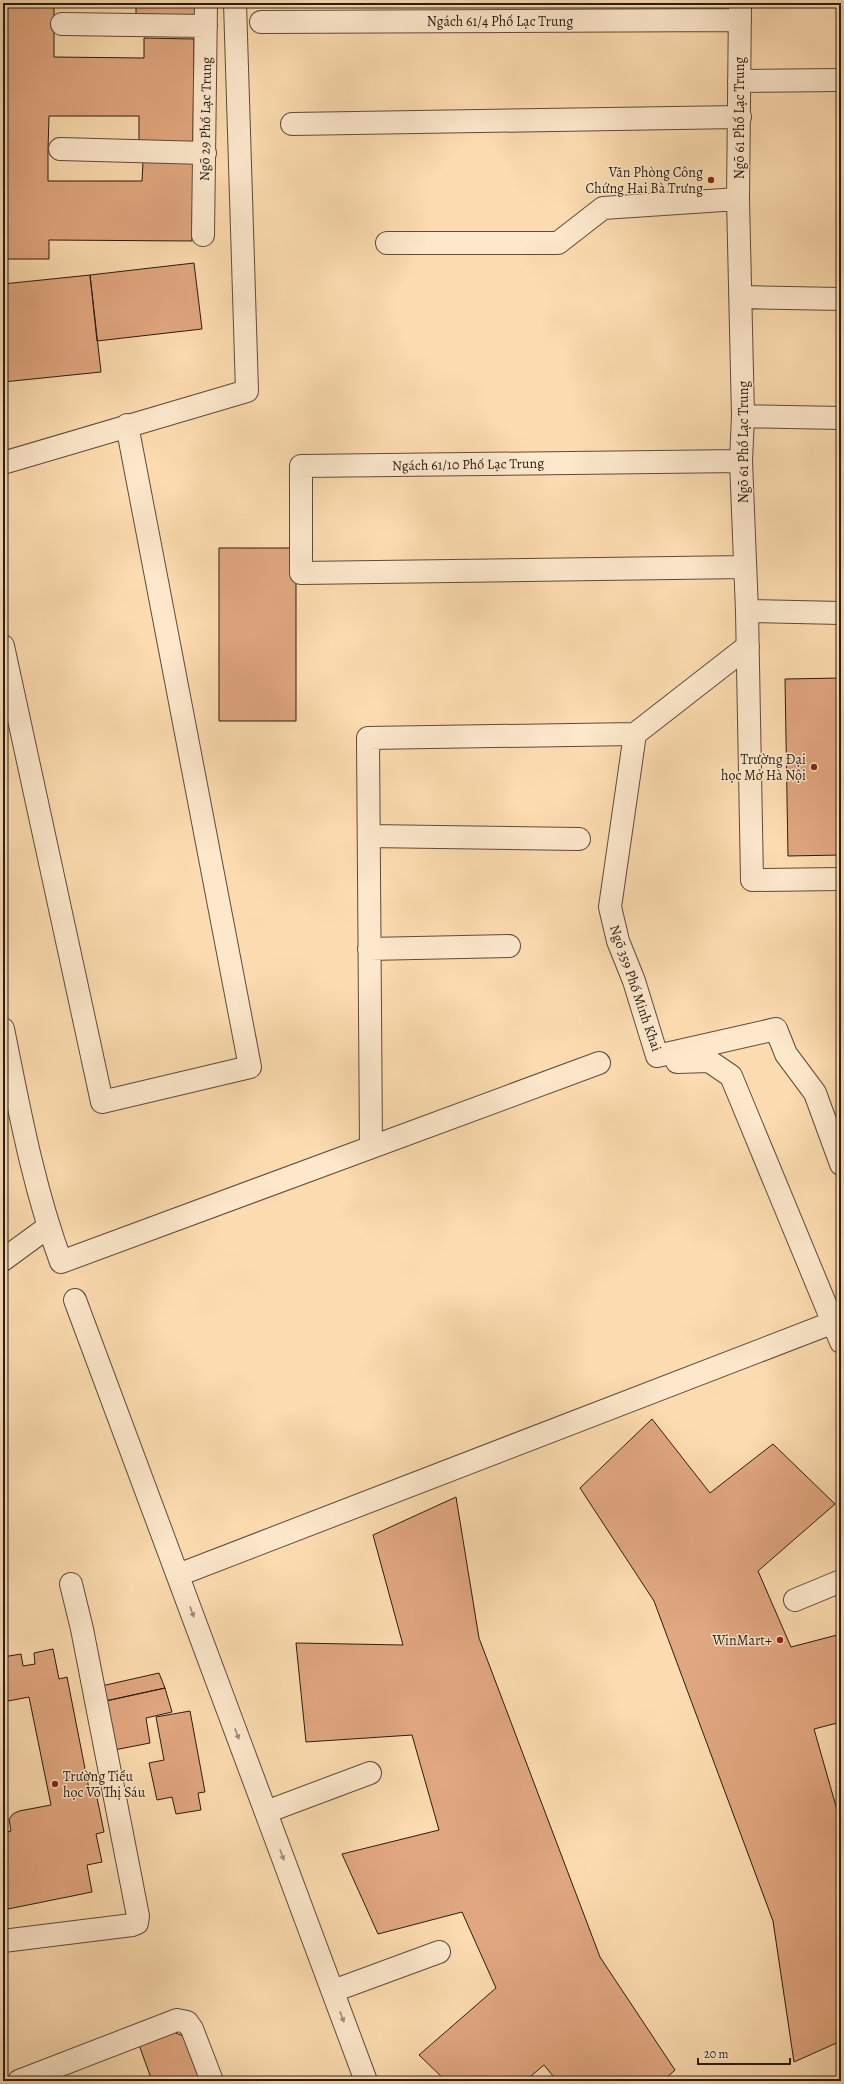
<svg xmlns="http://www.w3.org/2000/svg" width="844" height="2084" viewBox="0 0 844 2084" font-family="Alegreya,serif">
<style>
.building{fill:#e1a780;stroke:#281c13}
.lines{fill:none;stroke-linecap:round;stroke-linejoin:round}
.minor-casing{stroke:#5d4c3a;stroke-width:24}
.minor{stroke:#fde8cc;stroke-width:22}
.oneway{fill:#9d8c79}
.poi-dot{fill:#8f2418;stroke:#fde8cc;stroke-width:1.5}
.labels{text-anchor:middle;stroke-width:3;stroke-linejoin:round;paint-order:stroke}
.street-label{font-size:14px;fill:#281c13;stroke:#fde8cc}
.poi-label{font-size:14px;fill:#281c13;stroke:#fde8cc;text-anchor:end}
</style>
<rect width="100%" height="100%" fill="#fcdcb0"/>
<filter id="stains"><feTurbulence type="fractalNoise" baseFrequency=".005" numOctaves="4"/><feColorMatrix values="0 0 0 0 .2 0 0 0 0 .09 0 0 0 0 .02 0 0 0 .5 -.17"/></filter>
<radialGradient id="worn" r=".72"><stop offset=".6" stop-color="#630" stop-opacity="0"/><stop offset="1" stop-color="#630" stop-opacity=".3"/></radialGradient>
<!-- building -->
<path class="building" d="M3,3H54V57L144,58V38L194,39L193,142H139V116H49L48,150V181H142L143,162H193L192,241L49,240V259H3Z
M136,3H197V19L136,18Z
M194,263L202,329L97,341L90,275Z
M90,275L101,372L3,382V284Z
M219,548H296V721H219Z
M841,678V855L788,856L785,679Z
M652,1419L710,1493L773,1444L835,1504L758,1571L791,1647L841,1634V1722L814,1729L841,1824V2041L794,2062L773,1921L654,1601L580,1488Z
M456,1497L479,1638L600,1957L675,2070L663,2081H557L544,2065L525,2081H446L419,2055L496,1988L462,1912L378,1934L342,1854L439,1830L412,1735L306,1742L296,1643L403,1645L373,1535Z
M53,1649L59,1679L67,1677L90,1794L96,1793L104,1832L96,1834L102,1862L87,1865L92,1892L3,1910V1833L11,1831L9,1819L13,1814L19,1811L51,1805L29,1697L3,1702V1657L21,1654L23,1666L35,1664L34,1653Z
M159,1673L165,1688L101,1702L97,1687Z
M165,1688L172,1712L146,1718L150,1743L109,1751L101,1702Z
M190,1711L205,1792L198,1793L201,1810L176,1814L172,1797L157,1800L149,1763L164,1760L156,1717Z
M169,2030L183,2036L200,2081H152L138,2042Z"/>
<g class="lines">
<!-- minor casing -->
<g class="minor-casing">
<path id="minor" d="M740,3L738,199L743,416L741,461L747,611L752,880L841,879
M261,22L740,20
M62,24L206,26
M739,81L841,80
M292,124L740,117
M60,149L205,153
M203,235L206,3
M387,243H558L603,208L738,199
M741,297L841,299
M743,416L841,418
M741,461L301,466V573L745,567
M3,463L247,391L235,3
M747,611L841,613
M3,646L102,1102L250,1067L127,425
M748,646L635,734L610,907L618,941L634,981L657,1056L776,1029L786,1054L815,1093L841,1164
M369,836L579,839
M369,949L509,946
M3,1029C19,1108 33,1186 61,1262L599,1063
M677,1062L709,1061L731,1076L841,1342
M371,1147L368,738L635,734
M3,1260L48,1227
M75,1300L366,2081
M178,1575L834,1322
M795,1600L841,1581
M266,1812L370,1773
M3,1941L132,1925L137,1923L138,1916L82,1629L71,1584
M333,1991L439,1952
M19,2081L177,2020L187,2022L192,2029L212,2081"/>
</g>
<!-- minor -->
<use href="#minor" class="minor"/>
</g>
<!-- one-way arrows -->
<defs><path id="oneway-solid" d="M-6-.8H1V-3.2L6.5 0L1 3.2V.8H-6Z"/></defs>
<g class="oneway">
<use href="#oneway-solid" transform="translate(192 1612) rotate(70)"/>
<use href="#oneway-solid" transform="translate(237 1734) rotate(70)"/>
<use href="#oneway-solid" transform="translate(282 1855) rotate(70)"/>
<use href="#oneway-solid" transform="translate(342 2017) rotate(70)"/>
</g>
<!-- markers -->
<g class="poi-dot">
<circle cx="711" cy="180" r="4"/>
<circle cx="814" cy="767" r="4"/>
<circle cx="780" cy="1640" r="4"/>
<circle cx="55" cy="1784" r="4"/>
</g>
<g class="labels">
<!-- street labels -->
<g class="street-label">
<text x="500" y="26">Ngách 61/4 Phố Lạc Trung</text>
<text transform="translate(739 118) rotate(-90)" y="5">Ngõ 61 Phố Lạc Trung</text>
<text transform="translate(205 119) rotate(-89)" y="5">Ngõ 29 Phố Lạc Trung</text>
<text transform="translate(743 442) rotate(-90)" y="5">Ngõ 61 Phố Lạc Trung</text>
<text transform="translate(468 464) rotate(-1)" y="5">Ngách 61/10 Phố Lạc Trung</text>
<text transform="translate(636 988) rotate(71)" y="5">Ngõ 359 Phố Minh Khai</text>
</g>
<!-- poi labels -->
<g class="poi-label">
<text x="703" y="177">Văn Phòng Công<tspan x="703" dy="16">Chứng Hai Bà Trưng</tspan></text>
<text x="806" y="764">Trường Đại<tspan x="806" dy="16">học Mở Hà Nội</tspan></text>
<text x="772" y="1645">WinMart+</text>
<text x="63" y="1781" text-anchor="start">Trường Tiểu<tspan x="63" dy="16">học Võ Thị Sáu</tspan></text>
</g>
</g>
<!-- margin -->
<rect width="844" height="2084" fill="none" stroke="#fcdcb0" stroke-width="16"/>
<rect x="4" y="4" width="836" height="2076" fill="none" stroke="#281c13" stroke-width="2"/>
<rect x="8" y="8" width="828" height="2068" fill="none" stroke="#281c13"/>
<!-- scale -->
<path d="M698 2058v6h92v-6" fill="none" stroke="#281c13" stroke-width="2"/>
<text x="704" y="2058" font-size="12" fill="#281c13" stroke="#fde8cc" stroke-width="3" paint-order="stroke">20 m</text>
<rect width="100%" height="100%" filter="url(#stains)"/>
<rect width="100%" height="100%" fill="url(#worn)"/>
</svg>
